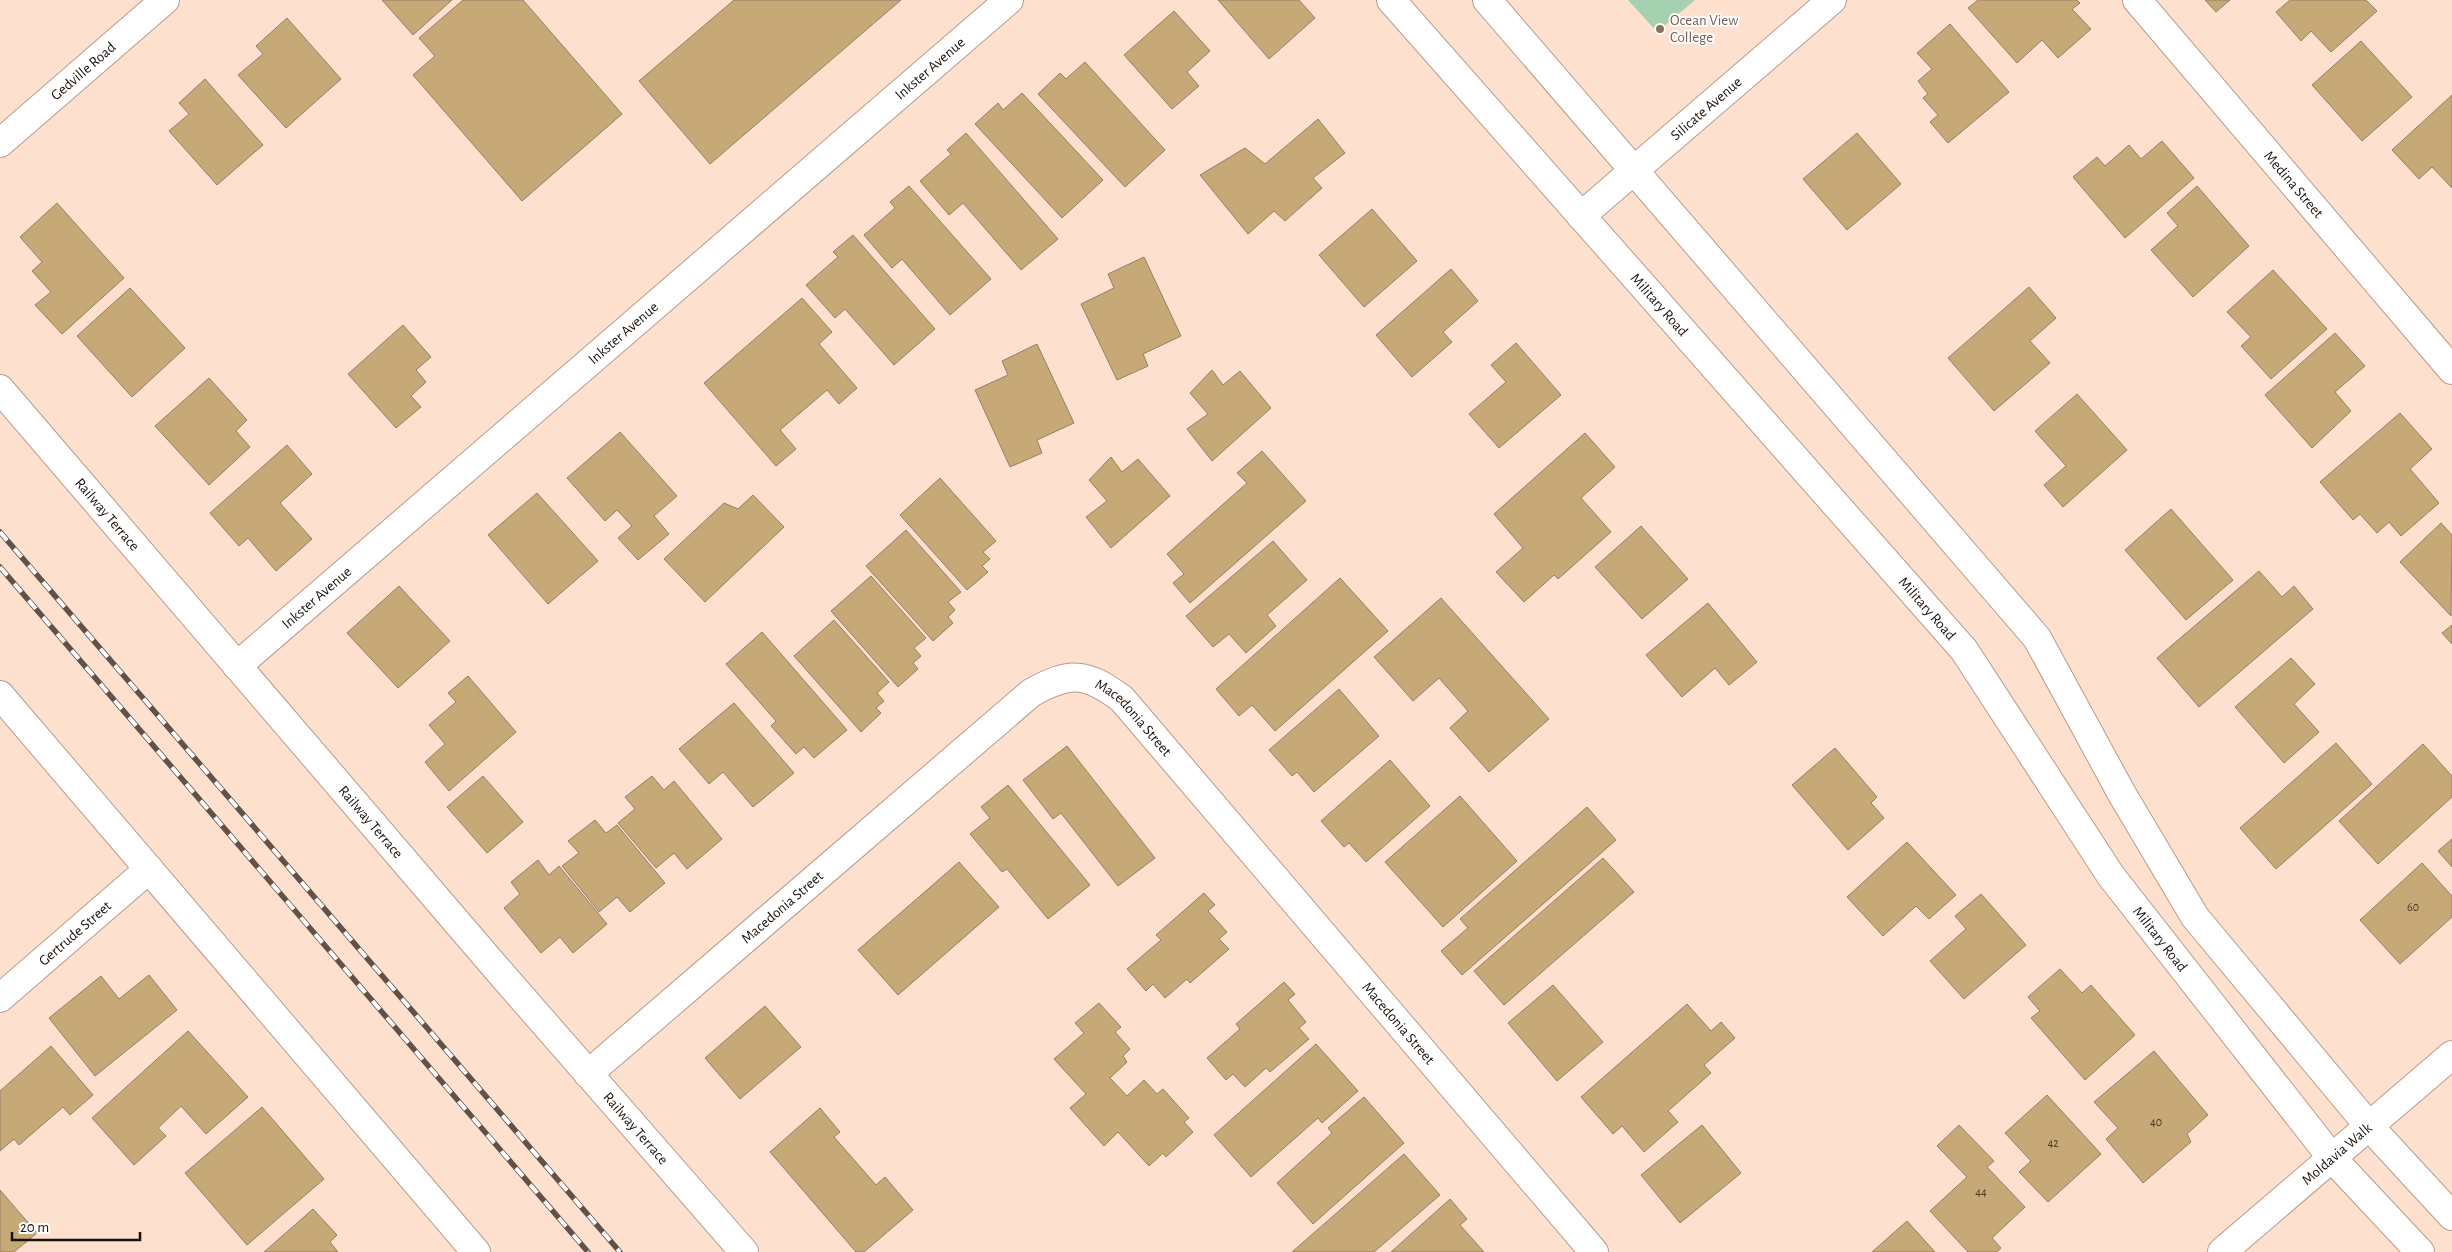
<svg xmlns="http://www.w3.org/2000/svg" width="2452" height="1252" viewBox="0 0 2452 1252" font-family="'Alegreya Sans',sans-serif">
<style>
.green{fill:#a6d1b0}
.building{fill:#c7a877;stroke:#908067}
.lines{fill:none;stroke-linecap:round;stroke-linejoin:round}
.minor-casing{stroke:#b79b8a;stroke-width:30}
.minor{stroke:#fff;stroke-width:28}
.rail-casing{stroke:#615147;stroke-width:5.5}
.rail{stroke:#fff;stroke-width:4;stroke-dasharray:11;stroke-linecap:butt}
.education-dot{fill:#8d6e63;stroke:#fff;stroke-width:2}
.labels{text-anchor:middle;stroke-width:4;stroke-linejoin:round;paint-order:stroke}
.number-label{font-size:12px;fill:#463726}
.education-label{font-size:15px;fill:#785e54;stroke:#fff;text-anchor:start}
.street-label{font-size:15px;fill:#1b110b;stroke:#fff}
</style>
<rect width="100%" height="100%" fill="#fee0ce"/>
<!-- green -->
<path class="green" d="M1628,0H1695L1657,32Z"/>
<!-- building -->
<path class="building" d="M382,0H452L413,35Z
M463,0H523L622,114L522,201L413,75L435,56L419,38Z
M734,0H901L710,164L639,81Z
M1218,0H1299L1315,18L1269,59Z
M1978,0H2077L2080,3L2072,9L2091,29L2058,58L2042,40L2017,63L1968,8Z
M2205,0H2230L2216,12Z
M2290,0H2366L2377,11L2331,52L2311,31L2301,41L2276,12Z
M1174,11L1210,51L1187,72L1199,86L1172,109L1124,55Z
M287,18L341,79L286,128L238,75L263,54L256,46Z
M1950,24L2009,92L1948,143L1930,122L1938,115L1923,98L1928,94L1918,81L1932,69L1917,53Z
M2361,41L2412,97L2362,141L2312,85Z
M1085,62L1165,150L1125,187L1038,94L1060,73L1066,79Z
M205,79L263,145L217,185L169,131L189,114L179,103Z
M1022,93L1103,180L1062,218L975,124L998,103L1003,110Z
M2452,95V188L2432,167L2419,179L2392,150Z
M1318,119L1345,153L1313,178L1322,188L1285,221L1274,211L1248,234L1200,175L1245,148L1265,164Z
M966,133L1058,239L1021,270L963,203L949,215L920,181L951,154L947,150Z
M1857,133L1901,184L1847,230L1803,179Z
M2162,141L2194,178L2125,238L2073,177L2097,157L2105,166L2129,145L2141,159Z
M909,186L991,279L950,315L902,259L892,268L864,235L895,208L890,202Z
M2197,186L2249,246L2193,297L2151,250L2178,226L2167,213Z
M57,203L124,278L62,334L35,305L51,292L32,271L42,262L20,237Z
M1372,209L1417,261L1364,307L1319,255Z
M853,235L935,329L894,365L845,309L835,318L806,285L838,257L833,252Z
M1144,257L1181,336L1143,354L1148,366L1117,380L1081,304L1114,288L1108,274Z
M1451,269L1478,301L1443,332L1452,342L1412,377L1376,335Z
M2273,270L2327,329L2271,379L2241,346L2251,337L2227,312Z
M2029,287L2056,318L2030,341L2050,363L1994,411L1948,358Z
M130,288L185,348L132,397L77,336Z
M802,298L832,332L819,344L857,388L839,404L827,390L780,430L796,449L776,466L704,383Z
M403,325L431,357L416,370L426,382L411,396L421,407L396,428L348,374Z
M2335,333L2365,366L2335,392L2351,411L2312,448L2265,395Z
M1516,343L1561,395L1499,448L1469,414L1506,382L1491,365Z
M1037,344L1074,423L1037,440L1042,453L1010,467L975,390L1008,375L1002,361Z
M1212,370L1223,385L1240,371L1271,408L1212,461L1187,429L1208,414L1190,393Z
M209,378L247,420L236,431L250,447L209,485L155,426Z
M2077,394L2127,450L2063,507L2044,485L2066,466L2035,431Z
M2400,413L2432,449L2410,469L2439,503L2401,536L2389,522L2377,533L2360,514L2353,520L2320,482Z
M620,432L677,496L654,516L669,534L638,560L618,538L632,526L617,510L605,521L567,478Z
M1585,433L1615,467L1581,498L1611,532L1558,579L1554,575L1524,602L1496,572L1523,548L1494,514Z
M287,445L312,474L280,503L312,539L276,571L248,538L239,546L210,513Z
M1262,451L1306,501L1190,603L1173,583L1184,574L1167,554L1247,483L1237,473Z
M1111,457L1122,472L1138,459L1170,496L1111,548L1086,517L1107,501L1089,480Z
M940,478L996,541L983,552L990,559L982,566L988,572L967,590L900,515Z
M537,493L598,561L548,604L488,535Z
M753,495L784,527L705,602L664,559L724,503L738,509Z
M2171,509L2233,580L2186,620L2125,550Z
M2441,523L2452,535L2451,616L2400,562Z
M1641,526L1688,579L1642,619L1595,567Z
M906,530L961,592L948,602L955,610L948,617L953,623L933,641L866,566Z
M1273,541L1307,580L1267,615L1276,626L1246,653L1229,634L1213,647L1186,616Z
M2259,571L2282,597L2294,586L2313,609L2199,707L2157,658Z
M871,576L926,638L914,648L921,656L913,663L918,669L898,687L831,611Z
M1340,578L1388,631L1275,731L1252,705L1239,716L1216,689Z
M399,586L450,641L398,688L347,633Z
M1441,598L1549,719L1489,772L1450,728L1468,711L1439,678L1413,701L1374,657Z
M1708,603L1757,662L1729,685L1715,668L1682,697L1646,655Z
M834,620L889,682L877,693L884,701L876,708L881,713L861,732L794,656Z
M2452,625V644L2442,633Z
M762,632L847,730L814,758L804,747L796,754L771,726L776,721L726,664Z
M2291,658L2315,684L2294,704L2319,732L2284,763L2235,707Z
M468,676L516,732L449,791L425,762L445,744L429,725L456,702L448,693Z
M1339,689L1379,736L1314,792L1297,772L1292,776L1269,750Z
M734,703L794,773L753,807L723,772L709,784L679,749Z
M2336,743L2372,784L2276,869L2240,828Z
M2423,744L2452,776V797L2378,864L2339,821Z
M1067,746L1155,858L1118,886L1061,813L1053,819L1023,780Z
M1835,748L1877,797L1871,803L1884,818L1848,850L1792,785Z
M1390,760L1430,806L1366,862L1349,843L1344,847L1321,821Z
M483,776L523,822L487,853L447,807Z
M652,776L664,790L674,781L722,839L687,869L674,853L656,868L618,823L635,809L625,797Z
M1008,785L1090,885L1048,919L1007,869L1002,872L970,834L990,818L981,807Z
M1460,796L1517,861L1443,927L1385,862Z
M1587,807L1616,840L1462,975L1441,951L1468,928L1460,919Z
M595,820L606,833L617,825L665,883L630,912L617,897L599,912L562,866L579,853L568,841Z
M2452,839V867L2438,851Z
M1907,842L1956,895L1929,919L1916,906L1883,936L1847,897Z
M1603,858L1634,892L1504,1005L1474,971Z
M538,860L549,875L559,866L607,924L573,953L560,937L541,953L504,908L520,894L511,882Z
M959,862L999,907L898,995L858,950Z
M2422,863L2452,896V917L2400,964L2360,920Z
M1204,893L1215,905L1208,911L1227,932L1219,939L1229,949L1190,983L1187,979L1165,998L1153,984L1146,991L1127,969L1161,940L1156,935Z
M1981,894L2026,945L1964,999L1930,961L1966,929L1955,916Z
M2060,969L2082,993L2091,985L2135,1035L2085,1080L2031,1018L2040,1011L2028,997Z
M149,975L177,1010L95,1076L49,1018L101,976L119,999Z
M1284,982L1295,994L1288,1000L1306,1022L1299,1028L1309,1039L1270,1072L1266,1068L1245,1087L1233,1074L1226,1080L1207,1058L1240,1029L1236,1024Z
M1553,985L1603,1042L1557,1081L1508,1023Z
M1099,1003L1121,1027L1115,1032L1130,1049L1123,1056L1127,1062L1110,1078L1127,1096L1144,1080L1157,1094L1163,1089L1189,1118L1184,1122L1193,1132L1166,1157L1163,1153L1149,1166L1118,1132L1104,1146L1070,1108L1086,1094L1054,1059L1084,1033L1075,1023Z
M1687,1004L1711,1031L1721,1022L1735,1038L1704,1065L1711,1073L1668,1111L1678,1122L1644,1152L1622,1126L1613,1134L1581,1097Z
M765,1006L801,1047L740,1099L705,1058Z
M188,1031L248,1097L206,1134L181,1106L158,1128L166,1136L134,1165L92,1118Z
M1316,1044L1358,1091L1322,1123L1318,1118L1251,1177L1214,1135Z
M51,1046L93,1095L70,1115L63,1107L19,1145L14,1139L0,1151V1091Z
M2154,1051L2208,1115L2187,1134L2191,1142L2143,1183L2106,1139L2118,1128L2094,1102Z
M2047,1095L2101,1154L2048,1202L2019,1172L2031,1161L2005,1133Z
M1364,1097L1404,1143L1313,1224L1277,1183L1332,1133L1328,1128Z
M262,1107L324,1179L247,1245L185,1173Z
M820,1108L840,1132L834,1137L876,1185L885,1177L913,1210L864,1252H856L770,1152Z
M1702,1125L1741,1173L1680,1223L1641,1175Z
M1959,1125L1994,1161L1987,1167L2025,1207L1992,1238L2001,1248L1997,1252H1968L1930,1211L1967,1177L1937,1146Z
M1404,1154L1440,1195L1374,1252H1292Z
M0,1190L37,1233L14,1252H0Z
M1450,1199L1467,1219L1460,1225L1484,1252H1391Z
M313,1209L337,1235L330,1242L338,1252H264Z
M1907,1221L1935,1252H1872Z"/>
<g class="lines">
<!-- minor casing -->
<g class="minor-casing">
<g id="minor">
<path id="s1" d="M1391,0L1964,650L2111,876L2332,1158L2420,1252"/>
<path d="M1487,0L2037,638L2122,794L2195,917L2369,1126L2452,1216"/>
<path id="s2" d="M2137,0L2452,370"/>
<path id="s3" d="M0,143L165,0"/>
<path id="s4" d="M1581,216L1832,0"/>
<path id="s5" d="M0,389L497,969L744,1252"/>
<path id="s6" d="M237,666L1009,0"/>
<path d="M0,695L476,1252"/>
<path id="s7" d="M0,998L149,869"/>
<path id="s8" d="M588,1074L1031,693C1070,671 1086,672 1122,699L1594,1252"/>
<path id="s9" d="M2222,1252L2452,1055"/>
</g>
</g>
<!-- minor -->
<use href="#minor" class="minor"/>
<!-- rail casing -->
<g class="rail-casing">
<path id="rail" d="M0,532L620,1252
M0,567L588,1252"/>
</g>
<!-- rail -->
<use href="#rail" class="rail"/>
</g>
<!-- markers -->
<circle class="education-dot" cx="1660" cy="29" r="5"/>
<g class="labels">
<!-- number labels -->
<g class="number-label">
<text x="2413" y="911">60</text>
<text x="2156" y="1126">40</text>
<text x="2053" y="1147">42</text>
<text x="1981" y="1196">44</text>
</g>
<!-- education labels -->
<g class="education-label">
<text x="1670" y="25">Ocean View<tspan x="1670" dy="17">College</tspan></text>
</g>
<!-- street labels -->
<g class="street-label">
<text dy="5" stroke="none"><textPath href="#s6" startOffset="915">Inkster Avenue</textPath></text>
<text dy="5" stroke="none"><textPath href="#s3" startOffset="110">Gedville Road</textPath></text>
<text dy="5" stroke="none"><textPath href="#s4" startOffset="165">Silicate Avenue</textPath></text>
<text dy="5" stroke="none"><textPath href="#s2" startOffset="242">Medina Street</textPath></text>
<text dy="5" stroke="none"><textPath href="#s1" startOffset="406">Military Road</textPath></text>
<text dy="5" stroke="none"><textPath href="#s6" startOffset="510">Inkster Avenue</textPath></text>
<text dy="5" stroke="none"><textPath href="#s5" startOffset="165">Railway Terrace</textPath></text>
<text dy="5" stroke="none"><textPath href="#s6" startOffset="105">Inkster Avenue</textPath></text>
<text dy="5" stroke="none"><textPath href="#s1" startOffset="811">Military Road</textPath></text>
<text dy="5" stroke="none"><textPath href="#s8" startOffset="705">Macedonia Street</textPath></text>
<text dy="5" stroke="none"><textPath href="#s5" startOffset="570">Railway Terrace</textPath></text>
<text dy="5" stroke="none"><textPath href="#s8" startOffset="256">Macedonia Street</textPath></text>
<text dy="5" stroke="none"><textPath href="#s7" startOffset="99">Gertrude Street</textPath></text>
<text dy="5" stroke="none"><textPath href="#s1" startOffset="1216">Military Road</textPath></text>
<text dy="5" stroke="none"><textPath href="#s8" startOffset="1110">Macedonia Street</textPath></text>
<text dy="5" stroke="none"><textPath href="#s5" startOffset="975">Railway Terrace</textPath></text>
<text dy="5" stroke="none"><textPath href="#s9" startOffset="151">Moldavia Walk</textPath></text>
</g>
</g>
<!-- scale -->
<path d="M12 1232v8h128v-8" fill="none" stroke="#1b110b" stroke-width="2.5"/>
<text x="20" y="1232" font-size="15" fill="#1b110b" stroke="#ffffff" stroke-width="4" paint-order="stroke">20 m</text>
</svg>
